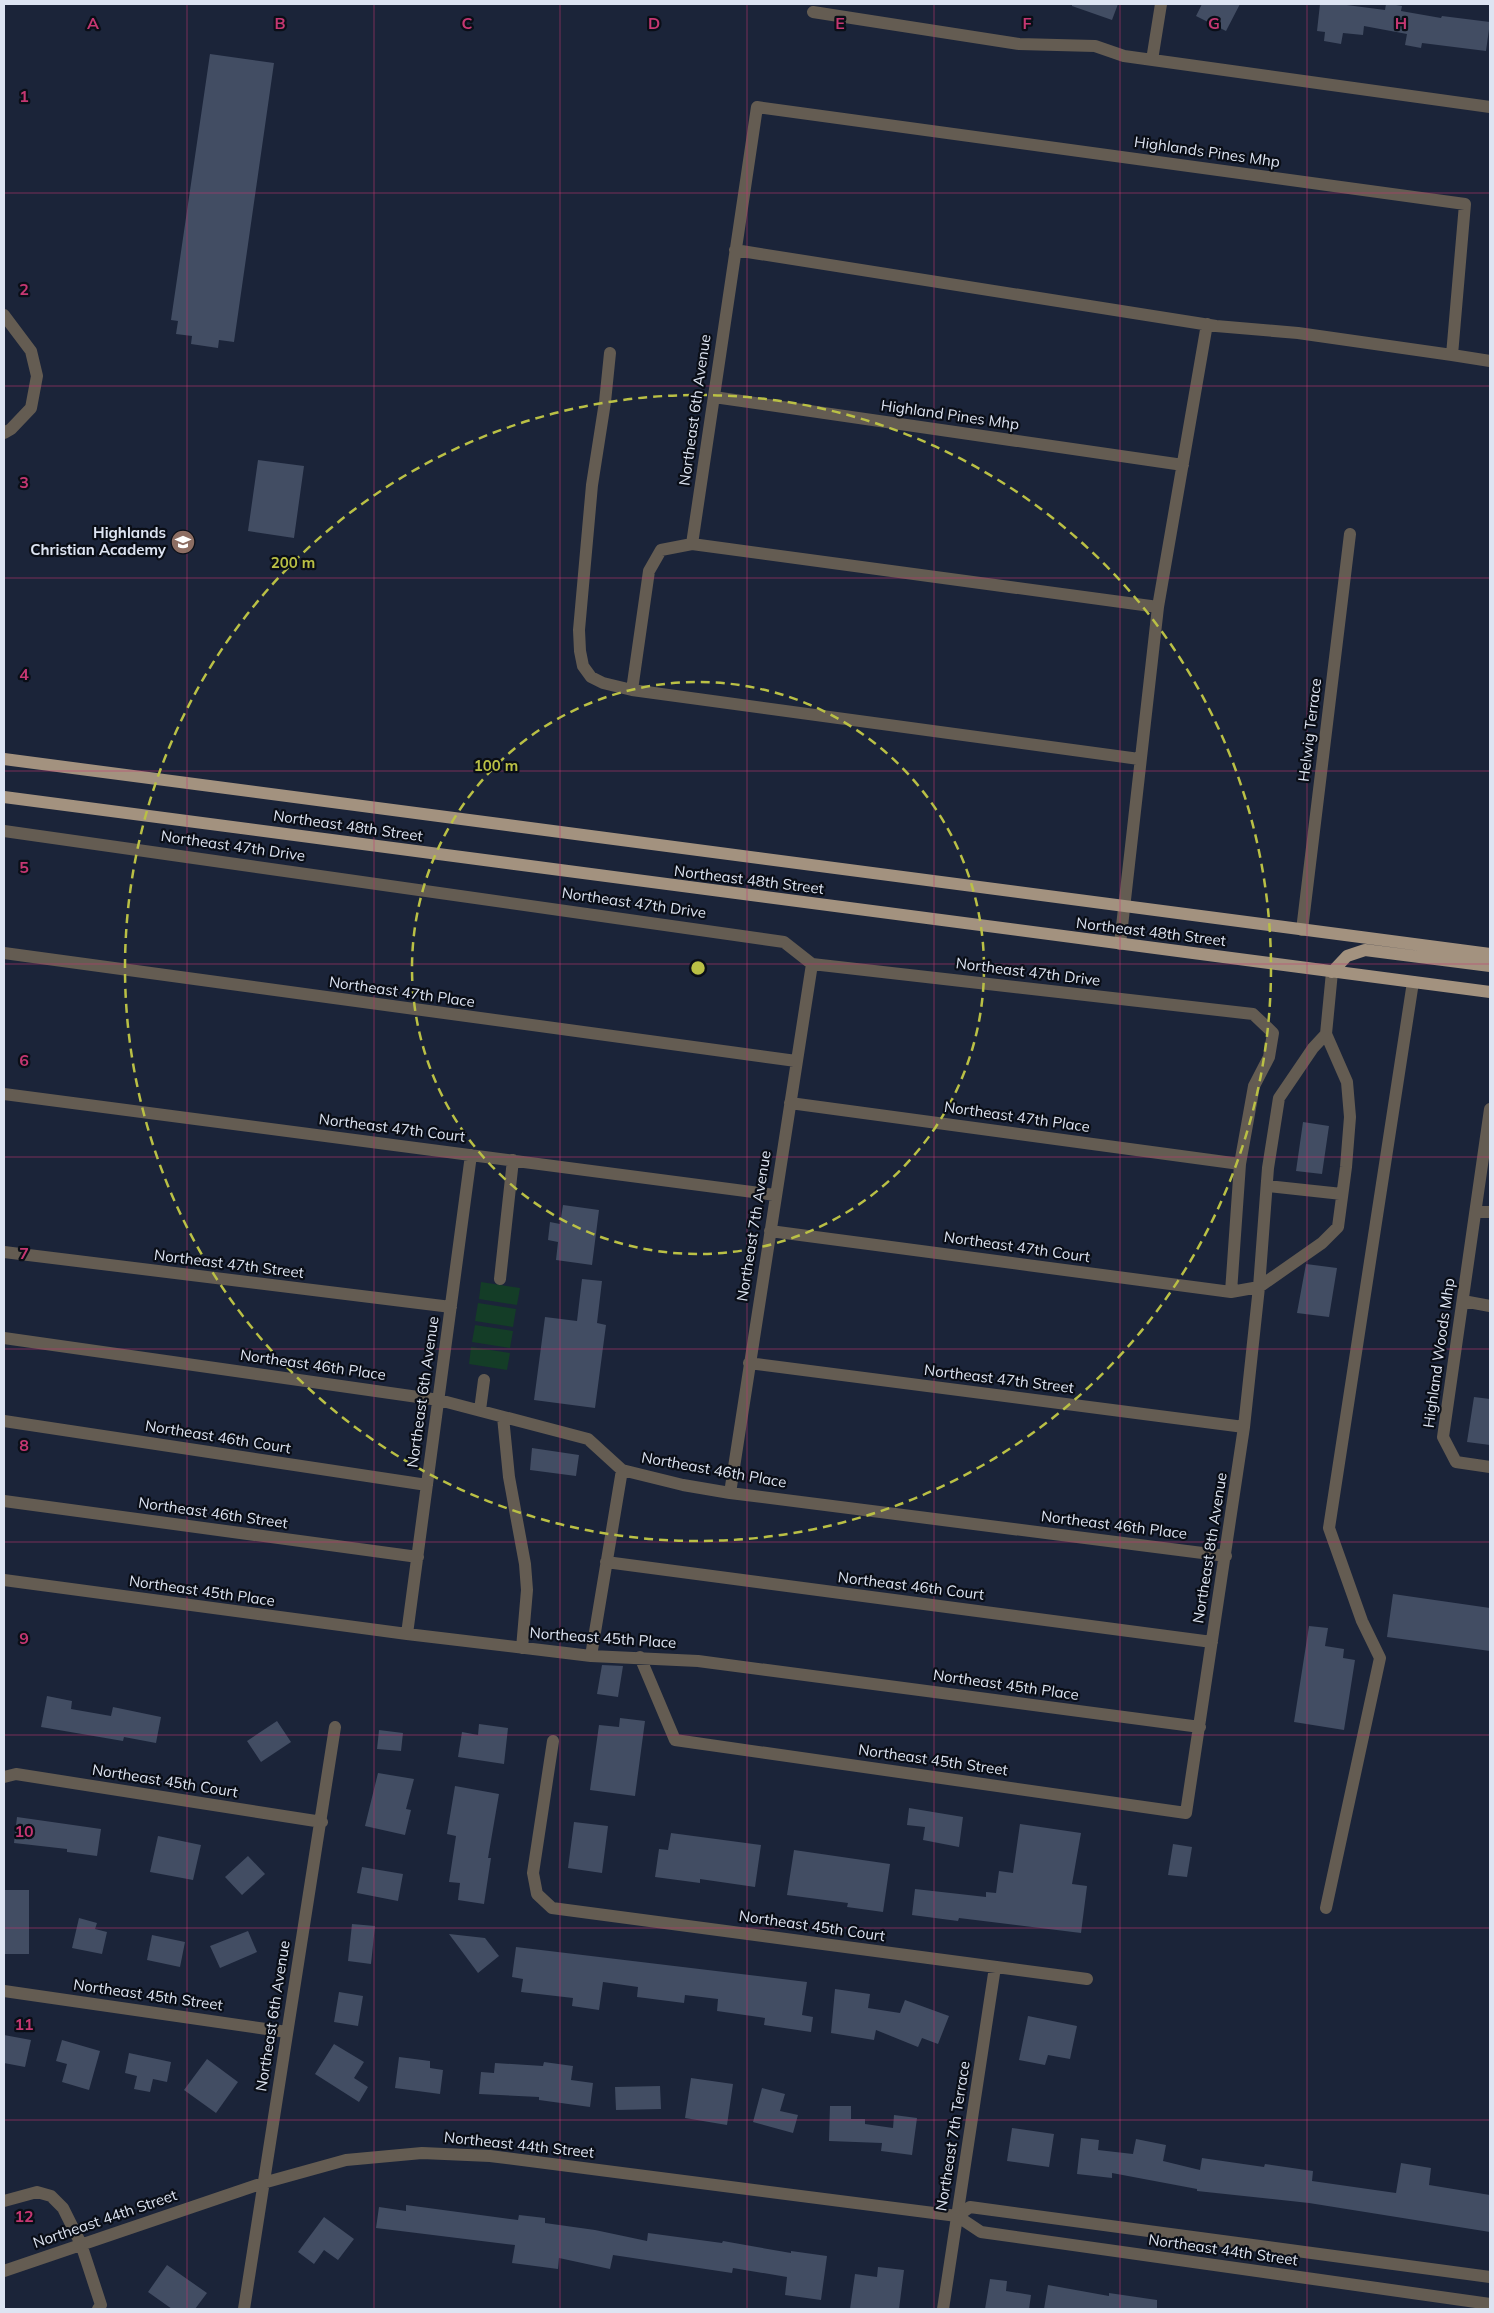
<svg xmlns="http://www.w3.org/2000/svg" width="1494" height="2313" viewBox="0 0 1494 2313" font-family="Mulish,sans-serif">
<style>
.green{fill:#143d27}
.building{fill:#424d63}
.lines{fill:none;stroke-linecap:round;stroke-linejoin:round}
.minor{stroke:#645c52;stroke-width:12}
.major{stroke:#a3927f;stroke-width:12}
.grid{fill:none;stroke:#c63772;stroke-width:1;stroke-opacity:0.55}
.ring{fill:none;stroke:#bac045;stroke-width:2.5;stroke-dasharray:9 6}
.labels{text-anchor:middle;stroke-width:4.5;stroke-linejoin:round;paint-order:stroke}
.street-label{font-size:15px;fill:#dde4f2;stroke:#0a0e17}
.poi-label{font-size:15px;font-weight:bold;fill:#dde4f2;stroke:#0a0e17;text-anchor:end}
.grid-label{font-size:16px;text-anchor:middle;font-weight:bold;fill:#c63772;stroke:#0a0e17;stroke-width:4.5;stroke-linejoin:round;paint-order:stroke}
.centre{fill:#bac045;stroke:#0a0e17;stroke-width:2.5}
.ring-label{font-size:15px;text-anchor:middle;font-weight:bold;fill:#bac045;stroke:#0a0e17;stroke-width:4.5;stroke-linejoin:round;paint-order:stroke}
</style>
<rect width="100%" height="100%" fill="#1b2439"/>
<!-- green -->
<path class="green" d="M481,1282L520,1288L517,1305L479,1299Z
M478,1303L516,1309L513,1327L475,1321Z
M475,1325L513,1331L510,1348L472,1342Z
M471,1347L510,1353L507,1370L469,1364Z"/>
<!-- building -->
<path class="building" d="M1072,4H1118L1112,20L1072,6Z
M1202,4H1240L1226,31L1196,16Z
M1320,4H1339L1385,10L1386,4H1390L1402,6L1401,11L1441,18L1442,16L1490,22L1486,51L1422,43L1421,48L1405,45L1407,34L1364,26L1363,35L1343,33L1341,44L1324,41L1325,32L1317,31Z
M210,54L274,63L234,342L219,340L218,348L191,344L192,336L176,334L178,321L171,320Z
M258,460L304,466L294,538L248,531Z
M1303,1122L1329,1126L1322,1174L1296,1171Z
M563,1205L599,1210L592,1265L556,1260L558,1242L548,1240L550,1222L560,1224Z
M1306,1264L1337,1268L1329,1317L1297,1313Z
M582,1279L602,1281L597,1323L606,1325L595,1408L534,1400L545,1317L577,1321Z
M1474,1397L1490,1399V1445L1467,1442Z
M532,1448L579,1455L576,1476L530,1470Z
M1393,1594L1490,1608V1651L1387,1637Z
M1309,1626L1328,1628L1325,1646L1344,1649L1343,1658L1355,1660L1344,1730L1294,1722Z
M602,1665L623,1666L618,1697L597,1694Z
M47,1696L72,1701L71,1709L111,1716L113,1707L161,1717L156,1743L124,1737L123,1741L41,1727Z
M620,1718L645,1721L635,1796L590,1790L599,1725L619,1727Z
M277,1721L291,1742L261,1762L247,1741Z
M479,1724L508,1728L504,1764L458,1757L462,1732L478,1735Z
M379,1730L403,1733L401,1751L377,1749Z
M378,1773L414,1779L406,1809L411,1810L405,1835L365,1826Z
M455,1786L499,1794L488,1858H491L484,1904L458,1900L460,1883L449,1882L456,1836L447,1834Z
M909,1808L963,1817L959,1847L923,1840L925,1827L907,1825Z
M17,1817L101,1829L97,1856L67,1852V1849L14,1843Z
M574,1822L608,1826L602,1873L568,1868Z
M1020,1824L1081,1833L1072,1884L1087,1886L1081,1933L959,1918L958,1921L912,1915L915,1889L986,1897V1892L996,1893L999,1871L1013,1873Z
M671,1833L761,1845L755,1887L700,1879V1883L655,1877L659,1849L668,1850Z
M158,1836L201,1845L193,1880L150,1872Z
M1173,1844L1192,1847L1187,1877L1168,1875Z
M794,1850L890,1864L883,1912L847,1907L848,1903L787,1895Z
M248,1856L265,1874L242,1895L225,1877Z
M362,1867L403,1874L398,1901L357,1893Z
M4,1890H29V1954H4Z
M79,1918L97,1923L95,1929L107,1932L102,1954L72,1948Z
M352,1924L375,1926L371,1964L348,1961Z
M248,1931L257,1952L220,1968L210,1946Z
M449,1934L485,1938L499,1956L478,1973Z
M152,1935L185,1942L180,1967L147,1960Z
M516,1947L807,1982L802,2015L813,2017L811,2032L764,2025L765,2018L717,2011L718,1999L685,1995L684,2003L637,1997L638,1987L603,1982L599,2010L572,2006L573,1998L521,1992L523,1979L512,1977Z
M835,1989L870,1994L868,2008L900,2013L905,2000L949,2016L938,2044L922,2038L918,2047L876,2030L874,2040L831,2033Z
M339,1992L363,1996L358,2026L334,2022Z
M1028,2016L1077,2026L1070,2059L1048,2055L1045,2065L1019,2060Z
M4,2035L31,2040L25,2067L4,2063Z
M62,2040L100,2051L89,2090L62,2082L67,2064L56,2061Z
M334,2044L364,2062L354,2078L368,2087L359,2102L315,2074Z
M129,2053L171,2062L167,2082L153,2079L150,2092L134,2089L137,2076L125,2073Z
M399,2057L430,2061V2068L443,2070L440,2094L395,2088Z
M207,2059L238,2082L216,2113L184,2090Z
M544,2062L573,2066L571,2080L593,2083L590,2107L539,2100V2097L479,2094L481,2072L494,2073L495,2063L543,2066Z
M691,2078L733,2084L727,2125L685,2118Z
M660,2086L661,2109L616,2110L615,2087Z
M762,2088L785,2094L780,2111L798,2115L793,2133L753,2122Z
M830,2106H851V2119H865V2124L893,2128L894,2115L917,2118L912,2155L881,2151L882,2143L829,2141Z
M1012,2128L1054,2134L1049,2167L1007,2161Z
M1081,2138L1099,2140L1098,2150L1133,2154L1136,2139L1166,2145L1163,2161L1200,2170L1202,2158L1264,2167L1265,2164L1313,2171L1312,2181L1396,2193L1401,2163L1431,2168L1429,2185L1490,2195V2232L1309,2203L1197,2191V2189L1112,2173V2178L1077,2174Z
M406,2205L518,2220L519,2215L545,2218V2223L595,2230L647,2241L648,2233L722,2243L723,2241L791,2253V2251L827,2256L821,2300L785,2295L787,2277L733,2268L732,2273L613,2255L610,2269L559,2258L558,2269L512,2263L515,2245L376,2228L379,2207L406,2211Z
M324,2217L354,2239L338,2260L324,2250L314,2264L298,2252Z
M167,2265L207,2293L195,2309H172L148,2292Z
M878,2267L904,2270L899,2309H850L855,2274L877,2277Z
M990,2279L1007,2281L1006,2291L1031,2295L1029,2309H985Z
M1048,2285L1109,2296V2293L1157,2300V2309H1044Z"/>
<g class="lines">
<!-- minor -->
<path class="minor" d="M813,12L1019,44L1095,46L1124,56L1490,107
M1152,60L1161,4
M735,250L1216,326L1298,333L1452,355
M4,315L31,351L37,376L31,408L11,429L4,433
M610,353L605,402L592,485L579,630L580,651L583,666L591,677L603,683L632,690L1139,759
M714,397L1183,465
M692,544L1158,607
M632,690L649,571L661,550L692,544L757,107L1465,204L1452,355L1490,361
M4,831L784,942L812,964L1253,1014L1273,1033L1269,1057L1254,1086L1240,1164L1231,1292
M1302,930L1350,534
M1120,944L1158,607L1207,324
M4,953L796,1061
M4,1094L775,1195
M790,1103L1240,1164
M1490,1109L1443,1437L1456,1462L1490,1467
M1267,1186L1342,1194
M1476,1212H1490
M770,1231L1231,1292L1259,1287L1322,1243L1338,1227L1346,1167L1350,1117L1347,1082L1326,1034L1332,972
M4,1252L451,1307
M500,1279L513,1160
M1463,1301L1490,1306
M4,1338L439,1400L588,1439L622,1470L683,1485L730,1493L1226,1556
M749,1363L1244,1427
M480,1410L484,1380
M503,1417L509,1477L525,1564L527,1590L522,1648
M4,1421L427,1485
M730,1493L812,964
M4,1501L418,1557
M606,1562L1212,1642
M4,1580L407,1634L591,1656L698,1661L1200,1727
M407,1634L471,1155
M591,1656L622,1470
M640,1657L675,1740L1186,1813L1244,1427L1259,1287L1268,1168L1279,1098L1313,1048L1326,1034
M553,1741L533,1873L537,1894L552,1908L1087,1979
M4,1777L16,1774L322,1822
M1326,1908L1380,1658L1362,1621L1329,1528L1413,982
M4,1991L287,2032
M4,2201L37,2192L51,2196L63,2208L81,2244L101,2305L98,2309
M957,2216L970,2207L1490,2277
M4,2271L263,2183L346,2160L422,2153L490,2156L957,2216L981,2232L1490,2304
M244,2309L335,1727
M943,2309L995,1967"/>
<!-- major -->
<path class="major" d="M4,759L1490,954
M4,797L1490,992
M1332,972L1347,956L1365,950L1490,966"/>
</g>
<!-- grid -->
<path class="grid" d="M187,4V2309M374,4V2309M560,4V2309M747,4V2309M934,4V2309M1120,4V2309M1307,4V2309M4,193H1490M4,386H1490M4,578H1490M4,771H1490M4,964H1490M4,1157H1490M4,1349H1490M4,1542H1490M4,1735H1490M4,1928H1490M4,2120H1490"/>
<!-- distance rings -->
<g class="ring">
<circle cx="698" cy="968" r="286"/>
<circle cx="698" cy="968" r="573"/>
</g>
<!-- icons -->
<defs>
<g id="school-disc" transform="scale(1.25)"><circle r="9.5" fill="#8d6e63" stroke="#0a0e17"/><path d="M0-5L7-2L0 1L-7-2ZM-4 1L0 2.5L4 1V4Q0 6-4 4Z" fill="#fff"/></g>
</defs>
<g fill-rule="evenodd">
<use href="#school-disc" x="183" y="542"/>
</g>
<g class="labels">
<!-- street labels -->
<g class="street-label">
<text transform="translate(1207 152) rotate(8)" y="5">Highlands Pines Mhp</text>
<text transform="translate(695 410) rotate(-82)" y="5">Northeast 6th Avenue</text>
<text transform="translate(950 415) rotate(8)" y="5">Highland Pines Mhp</text>
<text transform="translate(1310 730) rotate(-83)" y="5">Helwig Terrace</text>
<text transform="translate(348 826) rotate(8)" y="5">Northeast 48th Street</text>
<text transform="translate(233 846) rotate(8)" y="5">Northeast 47th Drive</text>
<text transform="translate(749 880) rotate(7)" y="5">Northeast 48th Street</text>
<text transform="translate(634 903) rotate(8)" y="5">Northeast 47th Drive</text>
<text transform="translate(1151 932) rotate(7)" y="5">Northeast 48th Street</text>
<text transform="translate(1028 972) rotate(7)" y="5">Northeast 47th Drive</text>
<text transform="translate(402 992) rotate(8)" y="5">Northeast 47th Place</text>
<text transform="translate(1017 1117) rotate(8)" y="5">Northeast 47th Place</text>
<text transform="translate(392 1128) rotate(7)" y="5">Northeast 47th Court</text>
<text transform="translate(754 1226) rotate(-81)" y="5">Northeast 7th Avenue</text>
<text transform="translate(1017 1247) rotate(8)" y="5">Northeast 47th Court</text>
<text transform="translate(229 1264) rotate(7)" y="5">Northeast 47th Street</text>
<text transform="translate(1439 1353) rotate(-82)" y="5">Highland Woods Mhp</text>
<text transform="translate(313 1365) rotate(8)" y="5">Northeast 46th Place</text>
<text transform="translate(999 1379) rotate(7)" y="5">Northeast 47th Street</text>
<text transform="translate(423 1392) rotate(-82)" y="5">Northeast 6th Avenue</text>
<text transform="translate(218 1437) rotate(9)" y="5">Northeast 46th Court</text>
<text transform="translate(714 1470) rotate(10)" y="5">Northeast 46th Place</text>
<text transform="translate(213 1513) rotate(8)" y="5">Northeast 46th Street</text>
<text transform="translate(1114 1525) rotate(7)" y="5">Northeast 46th Place</text>
<text transform="translate(1210 1548) rotate(-81)" y="5">Northeast 8th Avenue</text>
<text transform="translate(911 1586) rotate(7)" y="5">Northeast 46th Court</text>
<text transform="translate(202 1591) rotate(8)" y="5">Northeast 45th Place</text>
<text transform="translate(603 1638) rotate(4)" y="5">Northeast 45th Place</text>
<text transform="translate(1006 1685) rotate(8)" y="5">Northeast 45th Place</text>
<text transform="translate(933 1760) rotate(8)" y="5">Northeast 45th Street</text>
<text transform="translate(165 1781) rotate(9)" y="5">Northeast 45th Court</text>
<text transform="translate(812 1926) rotate(8)" y="5">Northeast 45th Court</text>
<text transform="translate(148 1995) rotate(8)" y="5">Northeast 45th Street</text>
<text transform="translate(273 2016) rotate(-81)" y="5">Northeast 6th Avenue</text>
<text transform="translate(953 2136) rotate(-81)" y="5">Northeast 7th Terrace</text>
<text transform="translate(519 2145) rotate(6)" y="5">Northeast 44th Street</text>
<text transform="translate(105 2219) rotate(-19)" y="5">Northeast 44th Street</text>
<text transform="translate(1223 2250) rotate(8)" y="5">Northeast 44th Street</text>
</g>
<!-- poi labels -->
<g class="poi-label">
<text x="166" y="538">Highlands<tspan x="166" dy="17">Christian Academy</tspan></text>
</g>
</g>
<g class="grid-label">
<text x="93" y="29">A</text>
<text x="280" y="29">B</text>
<text x="467" y="29">C</text>
<text x="654" y="29">D</text>
<text x="840" y="29">E</text>
<text x="1027" y="29">F</text>
<text x="1214" y="29">G</text>
<text x="1401" y="29">H</text>
<text x="24" y="102">1</text>
<text x="24" y="295">2</text>
<text x="24" y="488">3</text>
<text x="24" y="680">4</text>
<text x="24" y="873">5</text>
<text x="24" y="1066">6</text>
<text x="24" y="1259">7</text>
<text x="24" y="1451">8</text>
<text x="24" y="1644">9</text>
<text x="24" y="1837">10</text>
<text x="24" y="2030">11</text>
<text x="24" y="2222">12</text>
</g>
<circle cx="698" cy="968" r="8" class="centre"/>
<g class="ring-label">
<text x="293" y="568">200 m</text>
<text x="496" y="771">100 m</text>
</g>
<!-- border -->
<rect width="1494" height="2313" fill="none" stroke="#dde4f2" stroke-width="10"/>
</svg>
